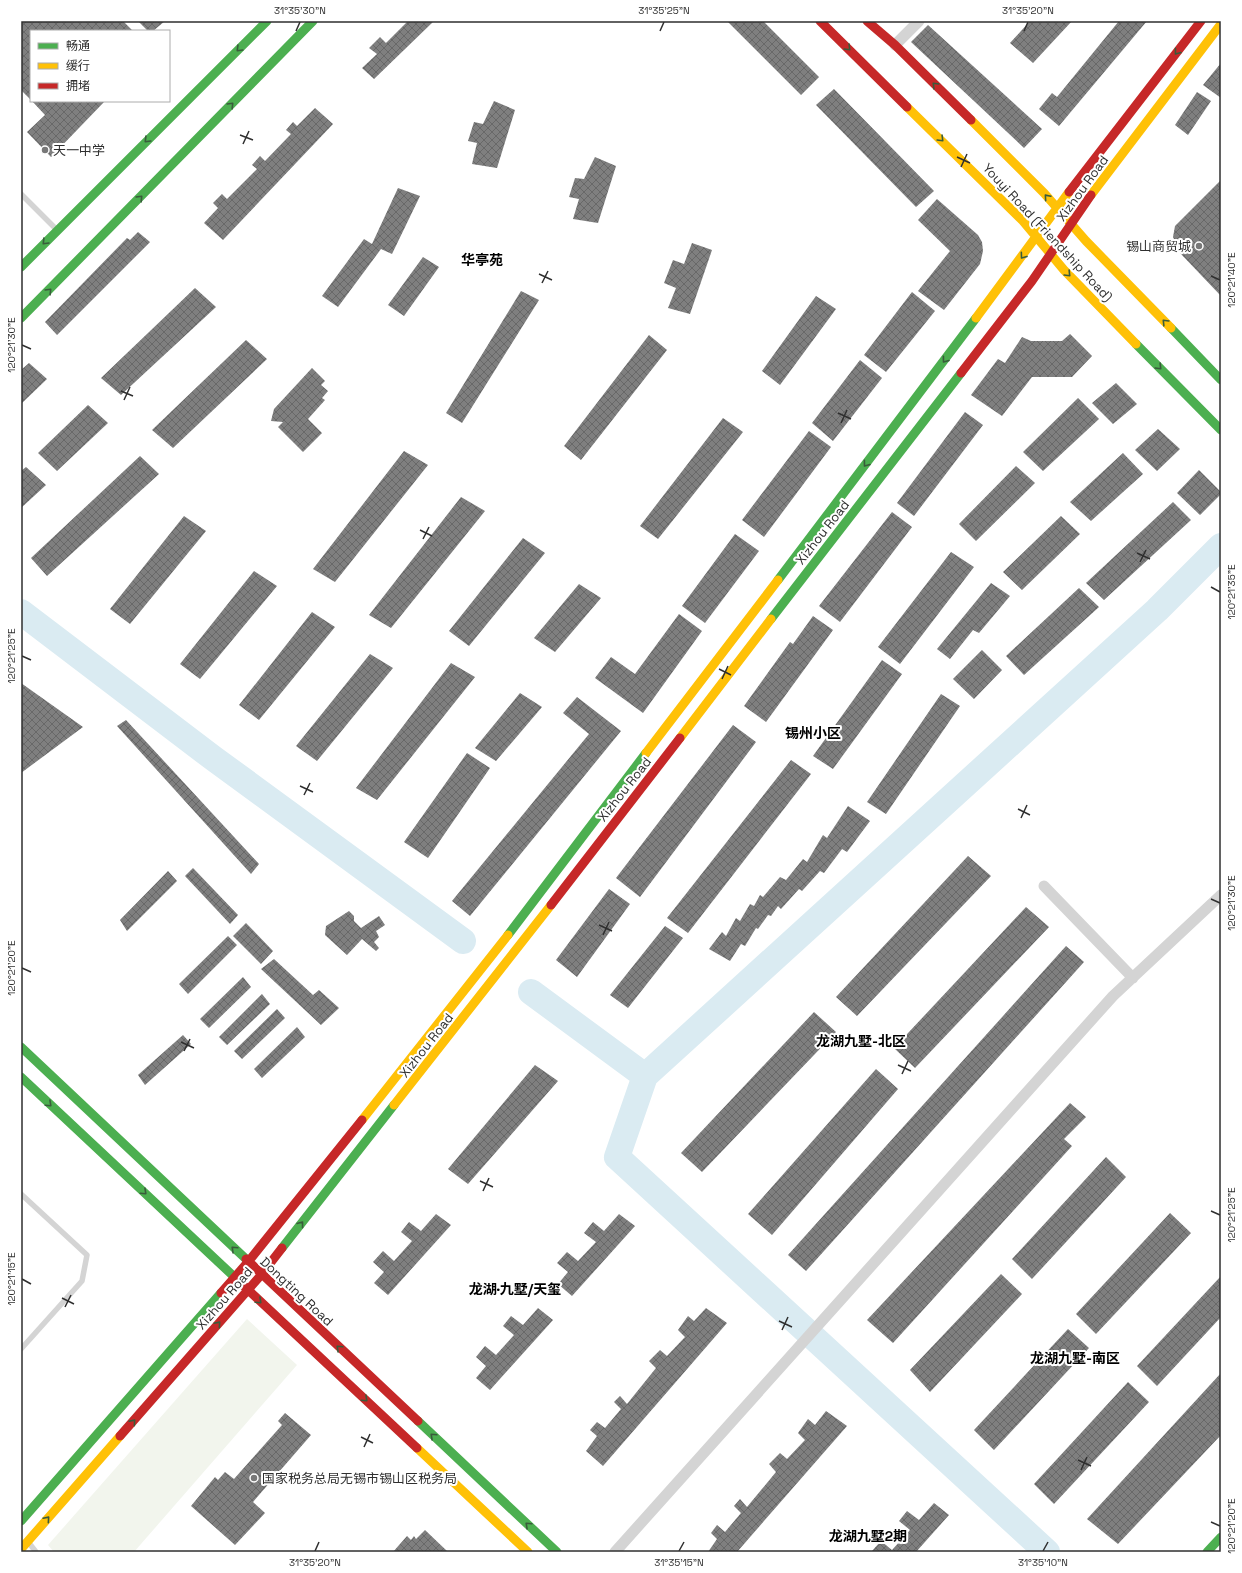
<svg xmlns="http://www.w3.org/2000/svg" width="1242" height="1573" viewBox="0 0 1242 1573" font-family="'Space Grotesk','Noto Sans SC',sans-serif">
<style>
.garden{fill:#f2f5ed}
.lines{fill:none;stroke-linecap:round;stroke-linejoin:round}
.river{stroke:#daebf2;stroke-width:26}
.building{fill:url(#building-cross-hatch)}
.lane{stroke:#d4d4d4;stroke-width:5.5}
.street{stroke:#d4d4d4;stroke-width:11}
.fast{stroke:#4caf50;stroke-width:9}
.slow{stroke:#ffc107;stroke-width:9}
.jam{stroke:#c62828;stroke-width:9}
.oneway{stroke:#395c3b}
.ticks{fill:none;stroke:#2f2f2f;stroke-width:1.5}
.poi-dot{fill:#787878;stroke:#fff;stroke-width:1.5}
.labels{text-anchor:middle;stroke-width:4;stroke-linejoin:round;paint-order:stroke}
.poi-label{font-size:13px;fill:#2f2f2f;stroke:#fff;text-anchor:start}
.street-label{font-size:13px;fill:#2f2f2f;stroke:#fff}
.neighbourhood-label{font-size:14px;font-weight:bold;fill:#000;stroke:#fff}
.neatline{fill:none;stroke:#2f2f2f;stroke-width:1.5}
.ticks-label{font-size:10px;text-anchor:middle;fill:#2f2f2f}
</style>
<defs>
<pattern id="building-cross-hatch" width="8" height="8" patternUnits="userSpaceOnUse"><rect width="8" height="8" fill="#7f7f7f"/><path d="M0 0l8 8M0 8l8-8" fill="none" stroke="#686868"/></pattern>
</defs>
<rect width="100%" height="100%" fill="#fff"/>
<!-- garden -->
<path class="garden" d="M247,1319L297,1365L134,1552H54L48,1545Z"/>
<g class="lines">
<!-- river -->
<path class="river" d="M21,612L213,758L463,941
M531,992L645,1076L1157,610L1221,546
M645,1076L617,1157L1047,1552"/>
</g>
<!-- building -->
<path class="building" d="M21,21H123L133,31H31V100L21,90Z
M138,21H165L153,31H148Z
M408,21H434L374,79L362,68L377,54L369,48L380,37L386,43Z
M727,21H763L819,77L801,95Z
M1030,21H1072L1033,63L1010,43Z
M1119,21H1147L1059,126L1039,109L1052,93L1057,97Z
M928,25L1042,129L1024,148L911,42Z
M1221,63V98L1203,85Z
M834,89L934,191L916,207L816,105Z
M1197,92L1211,101L1188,135L1175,125Z
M32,101H105L51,157L27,132L45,115Z
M494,101L515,110L497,168L472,164L477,143L468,141L474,122L483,124Z
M315,108L333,124L223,240L204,223L218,208L213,203L222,194L227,199L257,169L252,165L260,156L265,161L291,134L286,130L293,122L297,126Z
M595,157L616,166L598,223L573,219L579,199L569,197L575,178L584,179Z
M1221,180V296L1181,254L1173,237L1175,226Z
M398,188L420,196L392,254L381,249L338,307L322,296L364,239L372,244Z
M937,199L978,235L982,242L983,251L980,264L944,310L918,291L950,251L918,220Z
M138,232L150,242L57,335L45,322L127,238L130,240Z
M692,243L712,250L690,314L668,308L676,288L664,283L673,260L684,264Z
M423,257L439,267L404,316L388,305Z
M195,288L216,307L121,395L101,378Z
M521,291L539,300L462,423L446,413Z
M912,292L935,311L886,372L864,355Z
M816,296L836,309L780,385L762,371Z
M1070,334L1092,356L1072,377H1032L1002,416L971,395L998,359L1005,363L1022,337L1031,341H1062Z
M649,335L667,350L581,460L564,446Z
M246,340L267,359L173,448L152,430Z
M860,360L882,378L833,441L812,423Z
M29,363L47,379L21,404V370Z
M312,368L325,381L321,385L328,391L322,398L325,400L308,419L322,433L303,452L278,427L283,422L271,421L274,409Z
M1116,383L1137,404L1113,424L1092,403Z
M1078,398L1099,419L1043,471L1023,452Z
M88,405L108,423L57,471L38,453Z
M965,412L983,425L914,516L897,503Z
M723,418L743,432L658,539L640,526Z
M1158,429L1180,449L1157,471L1135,450Z
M809,431L831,447L764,537L742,520Z
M404,451L428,465L335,582L313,569Z
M1123,453L1143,474L1091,521L1070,502Z
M140,456L159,474L47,576L31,558Z
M1016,466L1035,483L976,541L959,524Z
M26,467L46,485L21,508V471Z
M1199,470L1221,492V494L1200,515L1177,493Z
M461,497L485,511L391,628L369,615Z
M1173,502L1191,520L1104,600L1086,583Z
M892,512L912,527L840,622L819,606Z
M184,516L206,531L130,624L110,609Z
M1061,516L1080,534L1022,590L1003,572Z
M735,534L759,551L705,623L682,606Z
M523,538L545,553L469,646L449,631Z
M951,552L974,567L900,664L878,647Z
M254,571L277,586L200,679L180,664Z
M991,583L1010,596L979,633L973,630L950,659L937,649Z
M579,584L601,598L555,652L534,638Z
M1079,588L1099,607L1024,675L1006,656Z
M312,612L335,627L259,720L239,705Z
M679,614L702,631L643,713L595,678L611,657L635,674Z
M813,616L833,630L766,722L744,706L790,642L793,644Z
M982,650L1002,670L974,699L953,679Z
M370,654L393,668L317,761L296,746Z
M882,660L902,674L833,769L813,756Z
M451,663L475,677L377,800L356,788Z
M21,683L83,727L21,773Z
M520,693L542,707L496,761L475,748Z
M941,694L960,706L886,814L867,802Z
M577,697L621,731L470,916L452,901L589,734L563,713Z
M126,720L259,864L251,874L117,726Z
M733,725L756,742L640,897L616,878Z
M467,753L490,768L428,858L404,842Z
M791,760L811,774L688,933L667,918Z
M848,806L870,821L847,852L842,849L824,873L820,871L802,891L799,889L781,909L778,906L771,916L768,915L758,929L756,928L745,946L741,944L730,961L709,949L722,932L726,936L736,918L740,921L750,904L754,906L760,895L763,897L780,877L786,880L803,859L807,862L823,835L827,838Z
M968,856L991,876L857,1016L836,997Z
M193,868L238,915L230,924L185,876Z
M168,871L177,881L127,931L120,920Z
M609,889L630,904L577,977L556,960Z
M1026,907L1049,927L915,1068L894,1048Z
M349,911L354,916V921L361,928L379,916L385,925L376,931L379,937L374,942L379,948L376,951L362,939L347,955L325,935L326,926Z
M246,923L273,951L261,964L233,936Z
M665,926L683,938L628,1008L610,995Z
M228,936L237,945L188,994L179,984Z
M1066,946L1084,962L806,1271L788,1255Z
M274,959L313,995L319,990L339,1008L321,1025L261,969Z
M243,977L251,987L209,1028L200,1019Z
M262,994L270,1004L227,1045L219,1037Z
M277,1009L285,1018L242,1059L234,1051Z
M814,1012L836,1032L702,1172L681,1153Z
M297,1027L305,1037L262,1078L254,1069Z
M183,1035L191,1044L145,1085L138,1075Z
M535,1065L558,1081L468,1184L448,1169Z
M876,1069L898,1089L772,1235L748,1214Z
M1070,1103L1086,1117L1064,1139L1072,1146L893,1343L867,1320Z
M1106,1157L1126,1177L1032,1279L1012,1259Z
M1170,1213L1191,1233L1096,1334L1076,1314Z
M436,1214L451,1225L388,1295L374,1283L384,1272L373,1262L383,1251L394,1261L412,1241L401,1232L409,1222L421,1231Z
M619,1214L635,1226L572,1296L558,1284L568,1272L557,1263L567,1252L578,1261L596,1242L584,1233L593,1222L604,1231Z
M1001,1274L1022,1294L930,1392L910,1370Z
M1221,1276V1317L1157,1386L1137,1366Z
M538,1308L553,1320L490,1390L476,1378L486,1366L476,1357L485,1346L496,1355L514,1335L503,1326L511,1316L523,1325Z
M706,1308L727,1323L603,1466L586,1451L597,1436L590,1430L597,1422L605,1428L621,1409L614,1402L620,1396L627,1404L656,1368L649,1361L660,1350L667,1356L685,1337L678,1330L688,1316L694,1321Z
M1068,1329L1089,1348L994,1450L974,1430Z
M1221,1373V1435L1118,1544L1087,1519Z
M1128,1382L1149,1402L1054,1504L1034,1484Z
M826,1411L847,1426L737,1552H708L717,1539L711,1533L717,1525L725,1532L741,1513L734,1506L740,1499L747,1507L776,1472L769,1464L780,1453L787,1459L805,1440L798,1433L808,1419L815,1425Z
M285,1413L311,1435L253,1502L265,1513L235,1545L191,1506L215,1477L218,1480L225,1472L234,1479L282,1425L278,1421Z
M934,1503L949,1515L916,1552H871L881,1541L892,1550L910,1530L899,1521L907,1511L919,1520Z
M425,1530L448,1552H393L407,1536L411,1540L414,1536L416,1539Z"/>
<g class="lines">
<!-- lane -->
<path class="lane" d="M21,194L56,229
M21,1194L87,1255L82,1281L21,1349
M29,1543L36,1552"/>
<!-- street -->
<path class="street" d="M895,45L919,21
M1044,886L1133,978
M615,1552L1113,996L1221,895"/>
<!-- fast -->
<path class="fast" d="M21,267L267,21
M21,318L313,21
M1171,328L1221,380
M1136,344L1221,430
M778,580L976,318
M771,619L961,373
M508,935L646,753
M21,1047L246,1259
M21,1077L244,1286
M282,1248L394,1105
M418,1421L557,1552
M21,1521L221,1293
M1207,1552L1221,1537"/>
<!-- slow -->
<path class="slow" d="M907,107L1023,221L1064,270L1136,344
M971,120L1044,193L1086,241L1171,328
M1091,195L1221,24
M976,318L1069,192
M680,738L771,619
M646,753L778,580
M394,1105L551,905
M362,1120L508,935
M417,1448L528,1552
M21,1549L120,1436"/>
<!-- jam -->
<path class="jam" d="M820,21L907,107
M867,21L895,45L971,120
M1069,192L1201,21
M961,373L1032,281L1091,195
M551,905L680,738
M246,1259L418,1421
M244,1286L417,1448
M221,1293L248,1262L362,1120
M120,1436L261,1275L282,1248"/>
</g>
<!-- one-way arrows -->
<defs><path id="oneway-chevron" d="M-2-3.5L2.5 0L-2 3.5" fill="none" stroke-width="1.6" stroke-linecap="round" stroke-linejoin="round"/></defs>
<g class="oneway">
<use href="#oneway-chevron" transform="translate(848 48) rotate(45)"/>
<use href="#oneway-chevron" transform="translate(239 49) rotate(135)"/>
<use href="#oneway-chevron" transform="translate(1177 52) rotate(128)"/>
<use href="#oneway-chevron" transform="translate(935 85) rotate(-135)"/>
<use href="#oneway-chevron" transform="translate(231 105) rotate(-46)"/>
<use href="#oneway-chevron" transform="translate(941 139) rotate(45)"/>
<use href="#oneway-chevron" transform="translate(147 140) rotate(135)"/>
<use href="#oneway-chevron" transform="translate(1047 197) rotate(-131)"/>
<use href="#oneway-chevron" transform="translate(140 198) rotate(-46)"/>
<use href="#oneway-chevron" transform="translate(45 242) rotate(134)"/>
<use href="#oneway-chevron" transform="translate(1023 256) rotate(126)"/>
<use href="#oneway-chevron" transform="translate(1068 274) rotate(46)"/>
<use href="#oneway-chevron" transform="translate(49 291) rotate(-45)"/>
<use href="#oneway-chevron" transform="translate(1165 322) rotate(-134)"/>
<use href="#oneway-chevron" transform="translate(945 360) rotate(127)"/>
<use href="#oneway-chevron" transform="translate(1159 367) rotate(46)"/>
<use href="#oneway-chevron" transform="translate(866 464) rotate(127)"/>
<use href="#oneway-chevron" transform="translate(49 1104) rotate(43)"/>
<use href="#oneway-chevron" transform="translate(144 1192) rotate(43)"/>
<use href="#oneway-chevron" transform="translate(301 1224) rotate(-52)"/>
<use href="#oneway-chevron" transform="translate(234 1249) rotate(-137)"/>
<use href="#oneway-chevron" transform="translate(259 1301) rotate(43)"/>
<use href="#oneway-chevron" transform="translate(218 1324) rotate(-49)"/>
<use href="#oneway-chevron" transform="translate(339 1348) rotate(-137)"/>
<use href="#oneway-chevron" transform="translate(365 1399) rotate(43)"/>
<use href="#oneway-chevron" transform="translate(133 1422) rotate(-49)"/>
<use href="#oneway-chevron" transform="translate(433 1436) rotate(-137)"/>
<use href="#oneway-chevron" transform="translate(47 1519) rotate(-49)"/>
<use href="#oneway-chevron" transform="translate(528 1525) rotate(-137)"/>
</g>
<!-- ticks -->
<path class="ticks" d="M296,31L300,22M660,31L664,22M1024,31L1028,22M240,135L253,140M243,144L249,131M957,157L970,163M961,167L967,154M539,274L552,280M1211,276L1220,280M542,283L548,271M22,345L31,349M121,391L133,396M124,400L130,387M838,413L851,419M841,423L847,410M420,530L432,536M423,539L429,527M1137,553L1150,559M1140,562L1146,550M1211,587L1220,592M22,656L31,660M719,669L731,675M722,679L728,666M300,786L313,792M304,795L310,783M1018,809L1030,815M1021,818L1027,805M1211,899L1220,903M599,925L612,931M603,935L609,922M22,968L31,972M181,1042L194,1048M184,1051L190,1039M898,1065L911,1071M902,1074L908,1061M480,1181L493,1187M483,1191L489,1178M1211,1211L1220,1215M22,1279L31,1284M62,1298L74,1304M65,1307L71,1295M779,1321L792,1327M782,1330L788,1317M361,1437L373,1443M364,1447L370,1434M1078,1460L1091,1466M1081,1470L1087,1457M1211,1522L1220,1526M315,1551L319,1542M679,1551L684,1542M1043,1551L1048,1542"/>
<!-- markers -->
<g class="poi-dot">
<circle cx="45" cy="150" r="4"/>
<circle cx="1199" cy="246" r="4"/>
<circle cx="254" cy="1478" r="4"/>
</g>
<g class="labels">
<!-- poi labels -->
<g class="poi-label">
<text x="53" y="155">天一中学</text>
<text x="1191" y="251" text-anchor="end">锡山商贸城</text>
<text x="262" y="1483">国家税务总局无锡市锡山区税务局</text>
</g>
<!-- street labels -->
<g class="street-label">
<text transform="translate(1082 188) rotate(-54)" y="5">Xizhou Road</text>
<text transform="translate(1048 232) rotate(47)" y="5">Youyi Road (Friendship Road)</text>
<text transform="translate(822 532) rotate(-52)" y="5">Xizhou Road</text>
<text transform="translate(624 789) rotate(-52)" y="5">Xizhou Road</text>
<text transform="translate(426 1045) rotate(-52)" y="5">Xizhou Road</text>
<text transform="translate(297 1291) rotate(43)" y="5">Dongting Road</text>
<text transform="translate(224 1298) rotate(-49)" y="5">Xizhou Road</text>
</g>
<!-- neighbourhood labels -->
<g class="neighbourhood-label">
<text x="482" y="265">华亭苑</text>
<text x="813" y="738">锡州小区</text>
<text x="861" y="1046">龙湖九墅-北区</text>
<text x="515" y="1294">龙湖·九墅/天玺</text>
<text x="1075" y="1363">龙湖九墅-南区</text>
<text x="868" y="1541">龙湖九墅2期</text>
</g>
</g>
<!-- border -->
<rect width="1242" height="1573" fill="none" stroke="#ffffff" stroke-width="44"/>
<!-- legend -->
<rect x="30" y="30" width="140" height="72" fill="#ffffff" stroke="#acacac"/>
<rect x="38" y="43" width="20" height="6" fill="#4caf50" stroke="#acacac"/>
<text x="66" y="50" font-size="12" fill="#2f2f2f">畅通</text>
<rect x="38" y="63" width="20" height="6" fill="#ffc107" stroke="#acacac"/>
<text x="66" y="70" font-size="12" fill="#2f2f2f">缓行</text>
<rect x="38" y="83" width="20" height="6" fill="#c62828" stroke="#acacac"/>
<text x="66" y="90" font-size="12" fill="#2f2f2f">拥堵</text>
<rect x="22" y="22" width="1198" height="1529" class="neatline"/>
<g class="ticks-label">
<text x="300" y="14">31°35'30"N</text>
<text x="664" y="14">31°35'25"N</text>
<text x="1028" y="14">31°35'20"N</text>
<text transform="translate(1231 280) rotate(-90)" y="4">120°21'40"E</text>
<text transform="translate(11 345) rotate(-90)" y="4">120°21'30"E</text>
<text transform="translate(1231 592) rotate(-90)" y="4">120°21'35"E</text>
<text transform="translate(11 656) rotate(-90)" y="4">120°21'25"E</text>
<text transform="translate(1231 903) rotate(-90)" y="4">120°21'30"E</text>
<text transform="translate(11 968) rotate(-90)" y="4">120°21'20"E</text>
<text transform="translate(1231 1215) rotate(-90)" y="4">120°21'25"E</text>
<text transform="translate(11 1279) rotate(-90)" y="4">120°21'15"E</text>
<text transform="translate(1231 1526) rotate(-90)" y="4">120°21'20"E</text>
<text x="315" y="1566">31°35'20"N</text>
<text x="679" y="1566">31°35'15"N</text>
<text x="1043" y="1566">31°35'10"N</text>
</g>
</svg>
